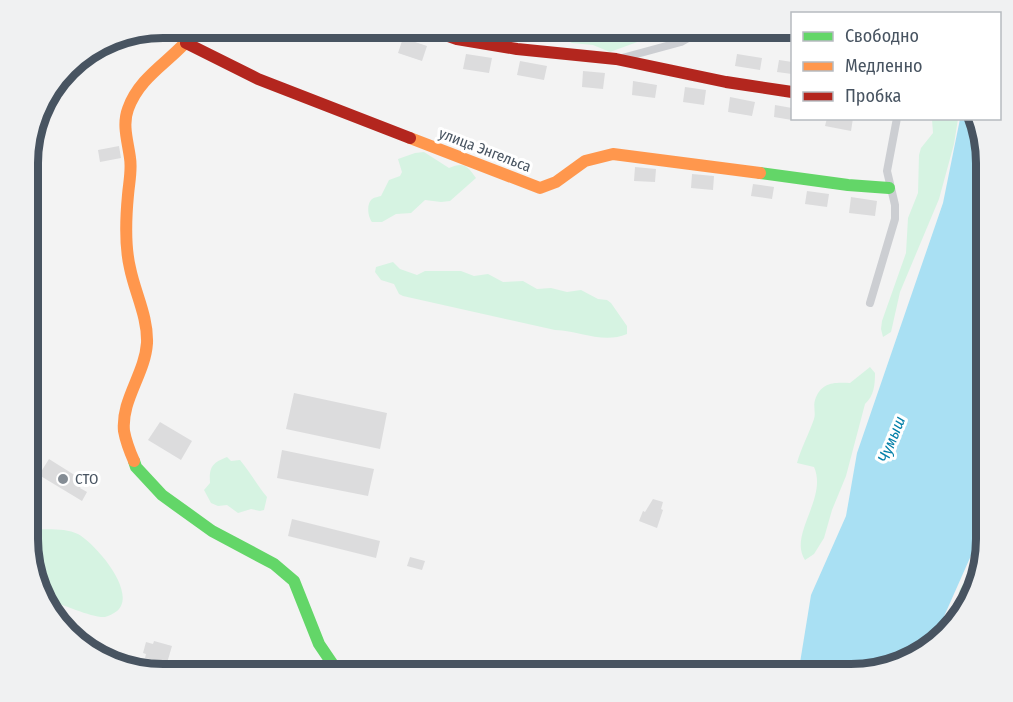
<svg xmlns="http://www.w3.org/2000/svg" width="1013" height="702" viewBox="0 0 1013 702" font-family="'Fira Sans Condensed',sans-serif">
<style>
.green{fill:#d6f3e2}
.water{fill:#a9e0f3}
.building{fill:#dcdcdd}
.lines{fill:none;stroke-linecap:round;stroke-linejoin:round}
.street{stroke:#ccced2;stroke-width:8}
.fast{stroke:#63d668;stroke-width:12}
.slow{stroke:#ff974d;stroke-width:12}
.jam{stroke:#b3261e;stroke-width:12}
.poi-dot{fill:#848c94;stroke:#fff;stroke-width:2}
.labels{text-anchor:middle;stroke-width:6;stroke-linejoin:round;paint-order:stroke}
.street-label{font-size:15px;fill:#485461;stroke:#fff}
.poi-label{font-size:15px;fill:#485461;stroke:#fff;text-anchor:start}
.water-label{font-size:16px;font-style:italic;fill:#0480a9;stroke:#fff}
.rim{fill:none;stroke:#485461;stroke-width:8}
</style>
<rect width="100%" height="100%" fill="#f3f3f3"/>
<!-- green -->
<path class="green" d="M692,29L640,41L610,52L593,45L572,43L550,31H545L540,38C520,43 500,38 482,31Z
M932,119H958L954,144L939,199L900,292L891,332L883,337L881,329L882,321L906,253L908,218L918,193L919,155L921,148L933,133Z
M424,152L449,168C463,162 467,165 476,178L450,201L441,202L425,200L411,213L396,214L382,222H372C368,217 366,204 372,199C375,197 378,197 381,196L389,180L400,176L402,172L398,159L415,153Z
M393,262L400,269L417,275L425,271H461L474,276L488,274L503,282L523,281L537,289L551,288L567,292L581,290L598,299L607,300L611,303L627,326V334C603,344 581,331 555,330L403,296L399,294L394,284L381,280L375,272L376,267Z
M870,367L875,373C875,385 874,396 865,404L846,476L832,510L824,538L814,554L805,560C788,535 828,498 814,467L797,463C801,448 809,434 814,419C816,413 813,406 815,400C821,382 834,382 850,383Z
M227,457L231,461L240,460C250,472 257,485 267,497L264,510L260,511L251,509L238,513L227,505L218,506L211,503L204,490L210,483C209,467 212,463 227,457Z
M986,522V548L958,622L955,624L959,591L972,568L977,542Z
M28,529C44,530 64,527 78,534C96,544 138,593 117,611C113,614 109,616 105,617C92,618 62,604 48,600C31,588 28,548 28,529Z"/>
<!-- water -->
<path class="water" d="M960,119H975L986,154V512L977,542L938,630L937,639L911,661L850,675H798L811,595L846,516L857,453L943,203Z"/>
<!-- building -->
<path class="building" d="M403,38L427,46L422,61L398,53Z
M466,54L492,58L489,73L463,69Z
M737,54L762,58L760,70L735,66Z
M779,60L792,62V74L777,72Z
M520,61L547,66L544,80L517,75Z
M583,71L605,73L603,89L582,87Z
M633,81L657,85L655,98L632,95Z
M685,87L706,90L704,105L683,102Z
M730,97L755,102L752,116L728,112Z
M775,105L792,108V120L774,117Z
M827,118H853L851,131L825,126Z
M119,146L121,158L100,162L98,150Z
M635,167L656,169L655,182L634,181Z
M692,174L714,176L713,190L691,188Z
M753,184L774,187L772,199L751,196Z
M807,191L829,194L827,207L805,204Z
M851,197L877,201L875,216L849,213Z
M28,314L40,315L37,352L28,351Z
M294,393L387,413L380,449L286,429Z
M160,422L192,441L181,460L148,440Z
M282,450L374,469L368,496L277,478Z
M49,459L84,481L80,488L87,492L82,501L39,475Z
M653,499L663,502L661,509L663,510L657,528L639,521L643,511L645,512Z
M292,519L380,541L376,558L288,536Z
M410,557L425,561L422,570L407,566Z
M154,641L172,646L167,663L145,658L146,654L143,653L146,642L153,644Z"/>
<g class="lines">
<!-- street -->
<path class="street" d="M622,58L681,42L704,29
M870,303L895,219V205L887,171L897,118"/>
<!-- fast -->
<path class="fast" d="M760,173L848,185L889,188
M134,461L136,467L162,495L212,531L274,564L294,581L319,644L340,675"/>
<!-- slow -->
<path class="slow" d="M410,138L540,188L556,182L585,161L613,154L760,173
M134,461C130,452 126,442 124,431C121,400 145,374 147,343C148,317 135,293 130,268C125,247 126,216 128,195C129,183 132,170 130,158C128,142 122,125 128,109C140,75 172,61 193,34"/>
<!-- jam -->
<path class="jam" d="M434,31L457,39L517,49L616,59L726,82L792,92
M186,43L258,79L410,138"/>
</g>
<!-- markers -->
<circle class="poi-dot" cx="63" cy="479" r="6"/>
<g class="labels">
<!-- street labels -->
<g class="street-label">
<text transform="translate(485 150) rotate(21)" y="5">улица Энгельса</text>
</g>
<!-- poi labels -->
<g class="poi-label">
<text x="75" y="484">СТО</text>
</g>
<!-- water labels -->
<g class="water-label">
<text transform="translate(891 439) rotate(-68)" y="6">Чумыш</text>
</g>
</g>
<!-- crop -->
<path d="M0 0H1013V702H0ZM163 38H851A125 125 0 0 1 976 163V539A125 125 0 0 1 851 664H163A125 125 0 0 1 38 539V163A125 125 0 0 1 163 38Z" fill="#f0f1f2" fill-rule="evenodd"/>
<path class="rim" d="M163 38H851A125 125 0 0 1 976 163V539A125 125 0 0 1 851 664H163A125 125 0 0 1 38 539V163A125 125 0 0 1 163 38Z"/>
<!-- legend -->
<rect x="791" y="12" width="210" height="108" fill="#ffffff" stroke="#b6bbc0" stroke-width="1.5"/>
<rect x="803" y="32" width="30" height="9" fill="#63d668" stroke="#b6bbc0" stroke-width="1.5"/>
<text x="845" y="42" font-size="18" fill="#485461">Свободно</text>
<rect x="803" y="62" width="30" height="9" fill="#ff974d" stroke="#b6bbc0" stroke-width="1.5"/>
<text x="845" y="72" font-size="18" fill="#485461">Медленно</text>
<rect x="803" y="92" width="30" height="9" fill="#b3261e" stroke="#b6bbc0" stroke-width="1.5"/>
<text x="845" y="102" font-size="18" fill="#485461">Пробка</text>
</svg>
